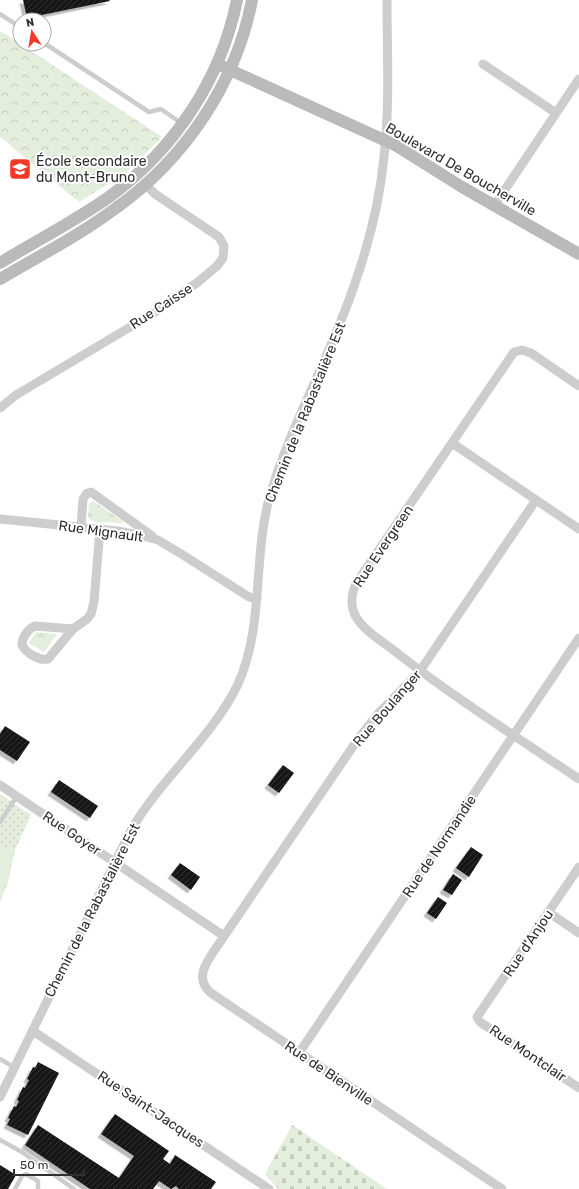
<svg xmlns="http://www.w3.org/2000/svg" width="579" height="1189" viewBox="0 0 579 1189" font-family="Rubik,sans-serif">
<style>
.grass{fill:url(#grass-tufts)}
.forest{fill:url(#forest-crowns)}
.cemetery{fill:url(#cemetery-stones)}
.park{fill:url(#park-dots)}
.garden{fill:#e4eedd}
.building{fill:url(#building-hatch);filter:url(#shadow)}
.lines{fill:none;stroke-linecap:round;stroke-linejoin:round}
.lane{stroke:#cdcdcd;stroke-width:4.5}
.street{stroke:#cdcdcd;stroke-width:9}
.secondary{stroke:#bababa;stroke-width:12}
.labels{text-anchor:middle;stroke-width:4;stroke-linejoin:round;paint-order:stroke}
.poi-label{font-size:14px;fill:#303030;stroke:#fff;text-anchor:start}
.street-label{font-size:14px;fill:#303030;stroke:#fff}
</style>
<defs>
<pattern id="grass-tufts" width="24" height="20" patternUnits="userSpaceOnUse"><rect width="24" height="20" fill="#e4eedd"/><path d="M3 7l-1-3M5 7V3M7 7l1-3M15 17l-1-3M17 17v-4M19 17l1-3" fill="none" stroke="#c4ccbe"/></pattern>
<pattern id="forest-crowns" width="20" height="18" patternUnits="userSpaceOnUse"><rect width="20" height="18" fill="#e4eedd"/><path d="M2 6a3 3 0 1 1 6 0M12 15a3 3 0 1 1 6 0" fill="none" stroke="#c4ccbe"/></pattern>
<pattern id="cemetery-stones" width="16" height="16" patternUnits="userSpaceOnUse"><rect width="16" height="16" fill="#e4eedd"/><path d="M2 7V4a2 2 0 0 1 4 0v3zM10 15v-3a2 2 0 0 1 4 0v3z" fill="#c4ccbe"/></pattern>
<pattern id="park-dots" width="8" height="8" patternUnits="userSpaceOnUse"><rect width="8" height="8" fill="#e4eedd"/><path d="M2 2h.1M6 6h.1" fill="none" stroke="#c4ccbe" stroke-width="1.8" stroke-linecap="round"/></pattern>
<pattern id="building-hatch" width="6" height="6" patternUnits="userSpaceOnUse"><rect width="6" height="6" fill="#171717"/><path d="M-1 1l2-2M0 6l6-6M5 7l2-2" fill="none" stroke="#303030"/></pattern>
<filter id="shadow"><feDropShadow dx="-3.5" dy="3.5" stdDeviation="0" flood-color="#0004"/></filter>
</defs>
<rect width="100%" height="100%" fill="#fff"/>
<!-- grass -->
<path class="grass" d="M93,501L122,521L123,523L97,522L90,520L88,516L89,504Z
M36,632L57,634L44,652L29,643Z"/>
<!-- forest -->
<path class="forest" d="M0,31L10,37L162,137L126,173L79,202L0,137Z"/>
<!-- cemetery -->
<path class="cemetery" d="M292,1125L387,1189H278L265,1174Z"/>
<!-- park -->
<path class="park" d="M0,794L31,815L15,850L8,883L0,902Z"/>
<!-- garden -->
<path class="garden" d="M0,844L14,849L7,883L0,897Z"/>
<!-- building -->
<path class="building" d="M23,0H109L110,1L27,18Z
M5,726L30,742L17,761L0,750V734Z
M283,765L294,773L279,793L268,785Z
M59,780L98,806L90,818L51,792Z
M471,847L483,855L469,877L456,868Z
M180,863L200,877L191,890L171,875Z
M453,874L462,880L452,895L443,890Z
M438,897L447,903L436,919L427,913Z
M38,1062L59,1073L28,1135L7,1125L10,1119L8,1118L14,1106L16,1107L19,1101L17,1100L23,1087L25,1088L29,1080L27,1079L33,1067L35,1068Z
M115,1114L169,1151L163,1159L170,1164L175,1155L216,1182L211,1189H179L176,1186L171,1189L159,1181L153,1189H90L25,1145L38,1125L119,1178L134,1156L101,1134Z
M0,1165L16,1175L8,1189H0Z"/>
<g class="lines">
<!-- lane -->
<path class="lane" d="M0,14L20,27
M44,43L149,112L161,109L181,123
M0,822L17,796
M0,1059L15,1068
M0,1140L22,1152L74,1189
M15,1189L22,1176L26,1174L38,1181V1189"/>
<!-- street -->
<path class="street" d="M483,64L556,113
M494,206L579,79
M579,386L531,353L522,350L514,352L357,582C351,593 350,606 356,617C365,632 384,642 397,653C455,698 518,738 579,779
M0,408L16,395L157,311L198,282L217,266L223,258L224,246L219,237L155,194L146,185
M452,443L579,529
M0,519L118,531L147,537L158,540L183,555L249,597L257,599
M81,527L83,499L87,493L91,492L152,536
M73,629L35,626C28,629 22,637 22,645C26,653 39,661 48,659L73,629L87,619L91,614L94,602L100,529
M0,785L224,936
M579,867L477,1017L480,1022L579,1088
M548,912L579,933
M33,1031L269,1189
M299,1053L579,638
M0,1097L130,832C159,780 213,737 238,684C264,626 253,559 269,499C290,425 331,356 355,283C369,243 380,199 384,157C390,105 387,52 387,0
M502,1189L211,993C194,979 206,963 216,948L358,739L377,715L420,671L536,500"/>
<!-- secondary -->
<path class="secondary" d="M217,64L395,145L462,187L579,254
M0,263C36,241 75,221 109,197C175,149 221,79 237,0
M0,279C39,256 80,235 116,208C185,159 236,83 252,0"/>
</g>
<!-- icons -->
<defs>
<g id="school-square" transform="scale(1.15)"><rect x="-9" y="-9" width="18" height="18" rx="4" fill="#f23828" stroke="#fff"/><path d="M0-5L7-2L0 1L-7-2ZM-4 1L0 2.5L4 1V4Q0 6-4 4Z" fill="#fff"/></g>
</defs>
<g fill-rule="evenodd">
<use href="#school-square" x="20" y="169"/>
</g>
<g class="labels">
<!-- poi labels -->
<g class="poi-label">
<text x="36" y="166">École secondaire<tspan x="36" dy="16">du Mont-Bruno</tspan></text>
</g>
<!-- street labels -->
<g class="street-label">
<text transform="translate(461 169) rotate(30)" y="5">Boulevard De Boucherville</text>
<text transform="translate(161 306) rotate(-33)" y="5">Rue Caisse</text>
<text transform="translate(305 412) rotate(-68)" y="5">Chemin de la Rabastalière Est</text>
<text transform="translate(101 531) rotate(8)" y="5">Rue Mignault</text>
<text transform="translate(383 546) rotate(-56)" y="5">Rue Evergreen</text>
<text transform="translate(387 708) rotate(-49)" y="5">Rue Boulanger</text>
<text transform="translate(72 833) rotate(34)" y="5">Rue Goyer</text>
<text transform="translate(439 846) rotate(-56)" y="5">Rue de Normandie</text>
<text transform="translate(92 910) rotate(-63)" y="5">Chemin de la Rabastalière Est</text>
<text transform="translate(528 943) rotate(-56)" y="5">Rue d'Anjou</text>
<text transform="translate(528 1053) rotate(34)" y="5">Rue Montclair</text>
<text transform="translate(329 1073) rotate(34)" y="5">Rue de Bienville</text>
<text transform="translate(151 1109) rotate(34)" y="5">Rue Saint-Jacques</text>
</g>
</g>
<!-- north arrow -->
<g transform="translate(32 32) rotate(348)"><circle r="19" fill="#ffffff" stroke="#acacac"/>
<path d="M0-3L7 15L0 10L-7 15Z" fill="#f23828"/>
<text y="-6" font-size="11" font-weight="bold" text-anchor="middle" fill="#303030">N</text>
</g>
<!-- scale -->
<path d="M14 1169v6h70v-6" fill="none" stroke="#303030" stroke-width="2"/>
<text x="20" y="1169" font-size="12" fill="#303030" stroke="#ffffff" stroke-width="3" paint-order="stroke">50 m</text>
</svg>
